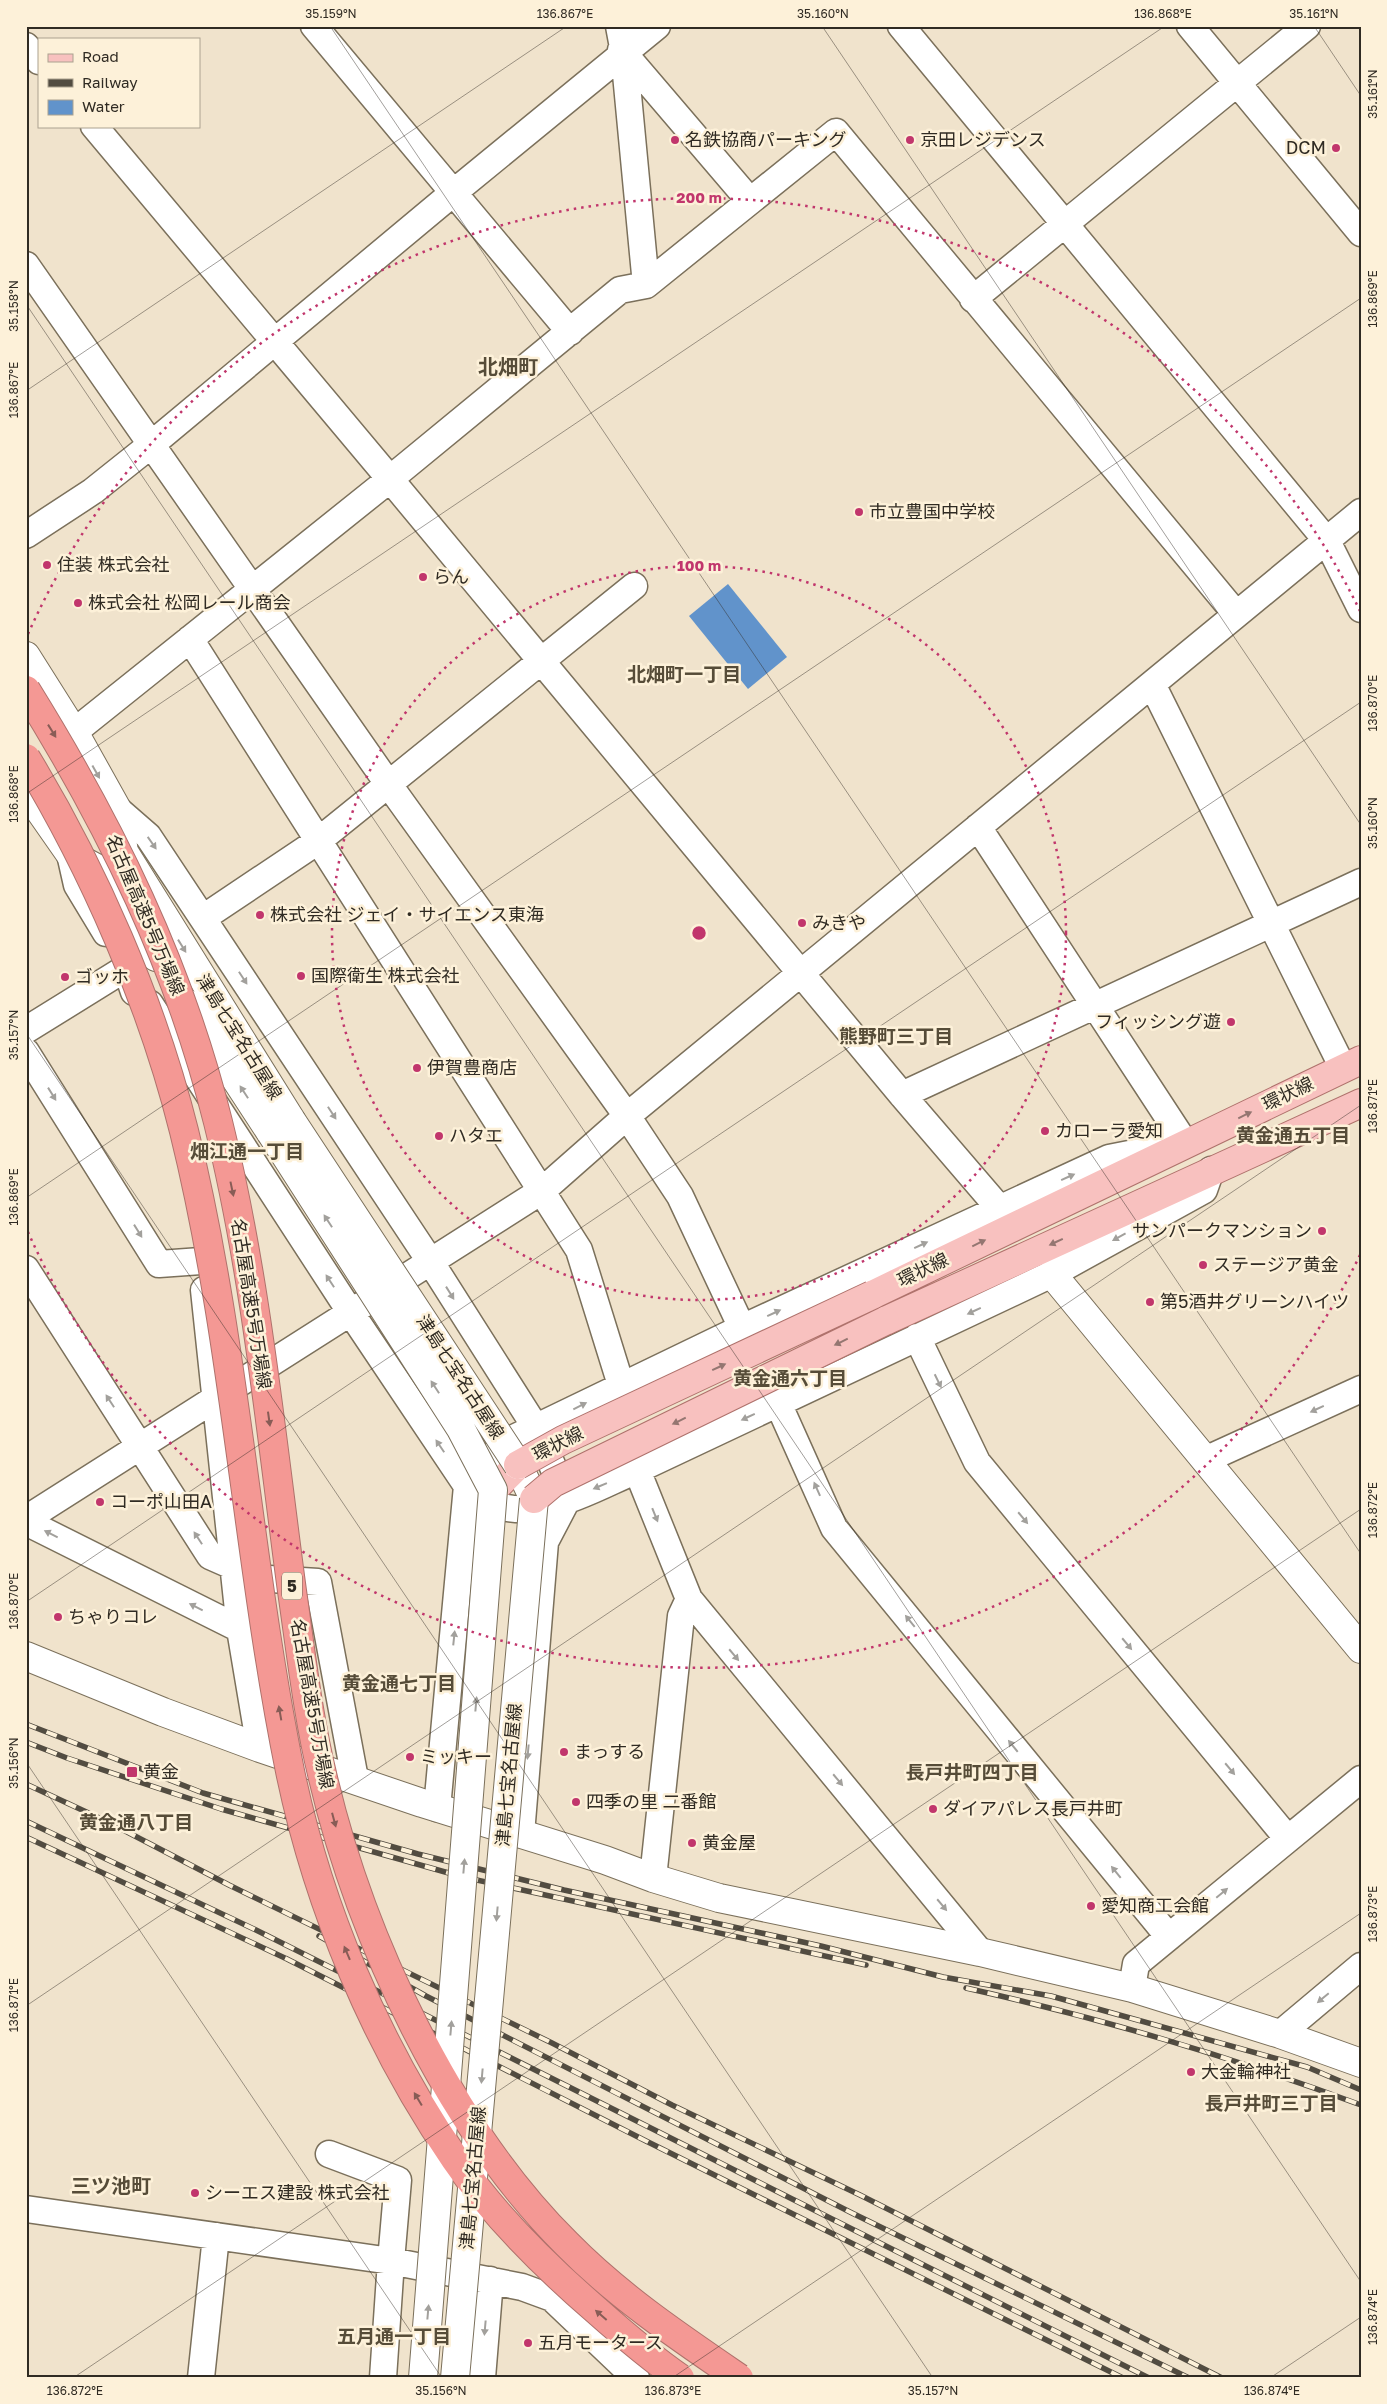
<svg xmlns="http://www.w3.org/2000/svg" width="1387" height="2404" viewBox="0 0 1387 2404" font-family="'Golos Text','Noto Sans JP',sans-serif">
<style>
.water{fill:#6193cb}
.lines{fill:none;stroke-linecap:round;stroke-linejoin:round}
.street-casing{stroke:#7b705b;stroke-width:29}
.secondary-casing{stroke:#7b705b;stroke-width:30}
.primary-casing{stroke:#af726c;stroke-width:30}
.street{stroke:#fff;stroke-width:26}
.secondary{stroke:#fff;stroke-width:28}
.primary{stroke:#f8c1bf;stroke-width:28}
.rail-casing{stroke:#524c41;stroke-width:5.5}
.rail{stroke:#fdf1d9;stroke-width:4;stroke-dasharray:11;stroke-linecap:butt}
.secondary-bridge-casing{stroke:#7b705b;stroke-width:30;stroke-linecap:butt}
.primary-bridge-casing{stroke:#af726c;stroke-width:30;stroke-linecap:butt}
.highway-bridge-casing{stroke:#af726c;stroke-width:30;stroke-linecap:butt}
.secondary-bridge{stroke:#fff;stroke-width:28}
.primary-bridge{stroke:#f8c1bf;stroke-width:28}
.highway-bridge{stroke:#f49894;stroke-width:28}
.oneway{fill:#885c56}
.oneway2{fill:#a2a09c}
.oneway3{fill:#947671}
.ticks{fill:none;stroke:#302b23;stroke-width:1;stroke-opacity:0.45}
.ring{fill:none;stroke:#c1366c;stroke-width:2.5;stroke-dasharray:2.5 5}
.poi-dot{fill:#c1366c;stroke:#fdf1d9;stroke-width:2}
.labels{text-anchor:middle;stroke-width:5;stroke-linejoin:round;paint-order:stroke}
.shield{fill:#fdf1d9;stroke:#6e665a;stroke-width:1}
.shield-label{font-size:16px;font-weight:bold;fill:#302b23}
.poi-label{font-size:18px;fill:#302b23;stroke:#fdf1d9;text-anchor:start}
.street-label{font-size:18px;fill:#302b23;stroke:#fdf1d9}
.neighbourhood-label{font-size:19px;font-weight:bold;fill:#564c38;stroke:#fdf1d9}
.quarter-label{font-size:20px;font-weight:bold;fill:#564c38;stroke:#fdf1d9}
.centre{fill:#c1366c;stroke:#fdf1d9;stroke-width:2.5}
.ring-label{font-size:15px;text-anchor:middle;font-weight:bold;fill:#c1366c;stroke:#fdf1d9;stroke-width:5;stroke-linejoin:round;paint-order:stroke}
.neatline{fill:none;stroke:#302b23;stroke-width:2}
.ticks-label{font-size:12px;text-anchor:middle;fill:#302b23}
</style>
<rect width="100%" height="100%" fill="#f0e3cc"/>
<!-- water -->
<path class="water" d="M728,584L787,657L748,689L689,616Z"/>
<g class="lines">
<!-- street casing -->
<g class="street-casing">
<path id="street" d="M314,26L570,332
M619,26L624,53L646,285
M901,26L1327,541L1361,609
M1190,26L1361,233
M26,46L39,61
M621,50L750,201
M94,126L390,479L902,1095L999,1208
M26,265L389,785L627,1116L680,1196L742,1328
M973,299L1307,26
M26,535L93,491L152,444L453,193L657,26
M190,639L579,1250L621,1385
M1152,684L1361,512
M74,732L390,479L620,290L646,285L836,132L1236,614
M117,809L148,836L430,1261L536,1428L567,1499
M70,854L77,885L106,933
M203,918L318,841L634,586
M150,1004L351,1313L467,1486C474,1491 481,1498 488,1502C536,1525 594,1488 637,1470L1052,1274L1204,1190L1211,1170
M26,1030L126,968L134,992
M26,1052L159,1264L201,1261
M902,1095L1361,882
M26,1269L210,1556L235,1567
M204,1290L240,1629L260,1748
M917,1337L977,1462L1288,1839
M778,1403L834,1528L1169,1937
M1205,1460L1361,1389
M637,1470L689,1599L980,1952
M26,1519L543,1190L627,1116L1152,684L1343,1068
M26,1522L240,1629
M236,1577L318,1582L355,1779
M437,1808L467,1486L497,1451L516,1437L742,1328L1109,1158L1185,1143L978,827
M521,1834L545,1542L567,1500
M653,1878L681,1616L689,1599
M1132,1988L1136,1964L1361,1779
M1280,2034L1361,1966
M26,2209L391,2261L398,2180L329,2154
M201,2378L216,2236
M383,2378L391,2261L522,2287L552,2298L636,2378
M482,2378L490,2280"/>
</g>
<!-- secondary casing -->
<g class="secondary-casing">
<path id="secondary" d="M26,656L74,732L117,809L124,852L291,1120
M26,791L70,854L100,870L156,957
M186,1003L271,1133
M1052,1274L1361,1649
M518,1465L534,1499
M26,1656L163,1712L260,1748L422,1803L605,1860L653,1878L719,1898L980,1952L1132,1988L1280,2034L1361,2063"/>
</g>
<!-- primary casing -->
<g class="primary-casing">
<path id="primary" d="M872,1295L1361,1060
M885,1321L1361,1103
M493,1490L518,1465"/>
</g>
<!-- street -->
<use href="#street" class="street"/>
<!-- secondary -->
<use href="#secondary" class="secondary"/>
<!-- primary -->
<use href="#primary" class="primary"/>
<!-- rail casing -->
<g class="rail-casing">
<path id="rail" d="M26,1724L203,1793L418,1854L564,1890L821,1946L943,1977L1051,1996L1307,2067L1361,2090
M26,1742L67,1758L221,1809L463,1877L866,1965
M26,1784L108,1822L229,1885L552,2043L672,2105L860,2195L1222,2378
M26,1821L256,1930L1149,2378
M26,1837L287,1959L646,2141L1123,2378
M319,1936L426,1996L852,2213L1189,2378
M966,1988C1100,2018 1232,2057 1361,2105"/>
</g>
<!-- rail -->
<use href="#rail" class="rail"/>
<!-- secondary-bridge casing -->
<g class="secondary-bridge-casing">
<path id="secondary-bridge" d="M291,1120L518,1465
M271,1133L461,1429L493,1490L423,2378
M455,2378L534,1499"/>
</g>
<!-- primary-bridge casing -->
<g class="primary-bridge-casing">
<path id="primary-bridge" d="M518,1465L563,1440L872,1295
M534,1499L553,1483L885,1321"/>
</g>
<!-- highway-bridge casing -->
<g class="highway-bridge-casing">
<path id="highway-bridge" d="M26,690C111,827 179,965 218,1122C256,1275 271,1435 292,1591C301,1653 308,1717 323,1778C361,1939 449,2127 567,2244C618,2296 679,2337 739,2378
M26,758C94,870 152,1003 184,1131C236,1341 247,1559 290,1771C318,1907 376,2044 455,2159C494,2216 544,2265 596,2310C623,2334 651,2358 680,2378"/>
</g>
<!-- secondary-bridge -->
<use href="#secondary-bridge" class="secondary-bridge"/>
<!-- primary-bridge -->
<use href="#primary-bridge" class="primary-bridge"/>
<!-- highway-bridge -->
<use href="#highway-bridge" class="highway-bridge"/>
</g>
<!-- one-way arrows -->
<defs><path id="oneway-solid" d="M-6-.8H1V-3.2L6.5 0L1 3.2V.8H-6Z" transform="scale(1.25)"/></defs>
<g class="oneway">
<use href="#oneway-solid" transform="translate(52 731) rotate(58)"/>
<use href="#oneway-solid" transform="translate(232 1189) rotate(78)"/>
<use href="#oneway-solid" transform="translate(269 1419) rotate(82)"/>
<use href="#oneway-solid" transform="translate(280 1713) rotate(-100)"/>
<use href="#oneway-solid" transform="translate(334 1820) rotate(75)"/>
<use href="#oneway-solid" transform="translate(347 1953) rotate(-113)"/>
<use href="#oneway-solid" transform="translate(418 2099) rotate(-121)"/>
<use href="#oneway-solid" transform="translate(601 2315) rotate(-139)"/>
</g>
<g class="oneway2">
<use href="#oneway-solid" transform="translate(96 772) rotate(61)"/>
<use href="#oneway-solid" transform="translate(152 843) rotate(55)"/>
<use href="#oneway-solid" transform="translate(182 946) rotate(58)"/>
<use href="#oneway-solid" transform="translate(243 978) rotate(57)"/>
<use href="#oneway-solid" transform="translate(244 1092) rotate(-123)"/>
<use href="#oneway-solid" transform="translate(52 1094) rotate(58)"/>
<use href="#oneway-solid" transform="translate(332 1113) rotate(57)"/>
<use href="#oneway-solid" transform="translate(1068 1177) rotate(-24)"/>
<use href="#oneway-solid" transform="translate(328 1221) rotate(-123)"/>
<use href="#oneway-solid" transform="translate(138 1231) rotate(58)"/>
<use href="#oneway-solid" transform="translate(1119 1237) rotate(151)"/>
<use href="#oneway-solid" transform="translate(921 1245) rotate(-25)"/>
<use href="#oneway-solid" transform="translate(330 1281) rotate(-123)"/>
<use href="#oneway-solid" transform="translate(450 1293) rotate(58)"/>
<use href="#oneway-solid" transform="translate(974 1311) rotate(155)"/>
<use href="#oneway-solid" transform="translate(774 1313) rotate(-25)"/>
<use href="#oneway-solid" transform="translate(938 1381) rotate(64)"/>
<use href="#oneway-solid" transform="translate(435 1387) rotate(-123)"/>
<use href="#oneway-solid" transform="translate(110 1401) rotate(-123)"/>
<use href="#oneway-solid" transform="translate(580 1406) rotate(-27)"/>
<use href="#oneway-solid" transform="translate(1317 1409) rotate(155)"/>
<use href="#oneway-solid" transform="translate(748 1417) rotate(155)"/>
<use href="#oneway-solid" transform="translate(440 1446) rotate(-124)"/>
<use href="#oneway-solid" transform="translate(600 1486) rotate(157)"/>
<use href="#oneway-solid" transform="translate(817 1489) rotate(-114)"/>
<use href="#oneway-solid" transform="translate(655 1515) rotate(68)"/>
<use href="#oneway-solid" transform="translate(1023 1518) rotate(50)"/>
<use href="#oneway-solid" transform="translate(51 1534) rotate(-153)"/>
<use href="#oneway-solid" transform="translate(198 1538) rotate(-123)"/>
<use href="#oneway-solid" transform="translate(196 1607) rotate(-153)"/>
<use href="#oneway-solid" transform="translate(910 1621) rotate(-129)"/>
<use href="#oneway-solid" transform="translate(454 1638) rotate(-84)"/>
<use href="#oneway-solid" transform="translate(1127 1644) rotate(50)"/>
<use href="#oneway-solid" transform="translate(734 1655) rotate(50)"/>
<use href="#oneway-solid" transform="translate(476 1704) rotate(-85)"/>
<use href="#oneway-solid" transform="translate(1013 1746) rotate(-129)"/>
<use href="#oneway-solid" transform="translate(528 1752) rotate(95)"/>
<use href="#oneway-solid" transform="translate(1230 1769) rotate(50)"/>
<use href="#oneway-solid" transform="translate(838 1780) rotate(50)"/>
<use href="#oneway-solid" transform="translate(464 1866) rotate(-85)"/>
<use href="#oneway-solid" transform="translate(1116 1872) rotate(-129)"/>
<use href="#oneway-solid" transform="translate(1222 1893) rotate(-40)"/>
<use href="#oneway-solid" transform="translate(942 1905) rotate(50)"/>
<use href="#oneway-solid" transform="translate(497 1914) rotate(95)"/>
<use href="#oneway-solid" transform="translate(1323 1998) rotate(140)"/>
<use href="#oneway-solid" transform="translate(451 2028) rotate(-85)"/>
<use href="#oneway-solid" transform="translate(482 2076) rotate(95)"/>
<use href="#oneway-solid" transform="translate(428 2312) rotate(-85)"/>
<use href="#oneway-solid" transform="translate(485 2328) rotate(95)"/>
</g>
<g class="oneway3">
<use href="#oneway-solid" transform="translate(1245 1115) rotate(-26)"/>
<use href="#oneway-solid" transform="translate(1056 1242) rotate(155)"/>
<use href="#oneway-solid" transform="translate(979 1243) rotate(-26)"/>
<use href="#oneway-solid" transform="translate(841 1342) rotate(154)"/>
<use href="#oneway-solid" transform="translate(719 1367) rotate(-25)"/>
<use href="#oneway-solid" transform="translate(679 1421) rotate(154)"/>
</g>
<!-- ticks -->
<path class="ticks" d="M330,26L1361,1554M822,26L1361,825M1314,26L1361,96M26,304L1361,2282M26,391L567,26M26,794L1165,26M26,1033L933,2378M26,1198L1361,298M26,1602L1361,702M26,1762L442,2378M26,2006L1361,1105M73,2378L1361,1509M672,2378L1361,1913M1270,2378L1361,2317"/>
<!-- distance rings -->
<g class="ring">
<circle cx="699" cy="933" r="367"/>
<path d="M1360 1255A735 735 0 0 1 28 1232M28 634A735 735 0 0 1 1360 611"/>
</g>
<!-- markers -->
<g class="poi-dot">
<circle cx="675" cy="140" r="5"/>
<circle cx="910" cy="140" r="5"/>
<circle cx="1336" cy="148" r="5"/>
<circle cx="859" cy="512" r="5"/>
<circle cx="47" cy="565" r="5"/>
<circle cx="423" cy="577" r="5"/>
<circle cx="78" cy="603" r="5"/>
<circle cx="260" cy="915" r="5"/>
<circle cx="802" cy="923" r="5"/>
<circle cx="301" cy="976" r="5"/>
<circle cx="65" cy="977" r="5"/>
<circle cx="1231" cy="1022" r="5"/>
<circle cx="417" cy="1068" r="5"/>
<circle cx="1045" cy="1131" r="5"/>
<circle cx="439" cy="1136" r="5"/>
<circle cx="1322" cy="1231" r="5"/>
<circle cx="1203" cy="1265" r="5"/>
<circle cx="1150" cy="1302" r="5"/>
<circle cx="100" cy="1502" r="5"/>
<circle cx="58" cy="1617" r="5"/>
<circle cx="564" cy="1752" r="5"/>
<circle cx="410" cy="1757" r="5"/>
<rect x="126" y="1766" width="12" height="12" rx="2.5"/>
<circle cx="576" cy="1802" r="5"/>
<circle cx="933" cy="1809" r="5"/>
<circle cx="692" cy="1843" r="5"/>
<circle cx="1091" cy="1906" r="5"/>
<circle cx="1191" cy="2072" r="5"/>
<circle cx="195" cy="2193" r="5"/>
<circle cx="528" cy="2343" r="5"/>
</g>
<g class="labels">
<!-- shield labels -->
<rect class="shield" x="282" y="1572.5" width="20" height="27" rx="4"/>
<g class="shield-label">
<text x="292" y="1592">5</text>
</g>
<!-- poi labels -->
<g class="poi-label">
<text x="685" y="146">名鉄協商パーキング</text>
<text x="920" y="146">京田レジデンス</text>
<text x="1326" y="154" text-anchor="end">DCM</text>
<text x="869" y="518">市立豊国中学校</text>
<text x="57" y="571">住装 株式会社</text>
<text x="433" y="583">らん</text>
<text x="88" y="609">株式会社 松岡レール商会</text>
<text x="270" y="921">株式会社 ジェイ・サイエンス東海</text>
<text x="812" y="929">みきや</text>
<text x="311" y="982">国際衛生 株式会社</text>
<text x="75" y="983">ゴッホ</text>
<text x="1221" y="1028" text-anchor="end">フィッシング遊</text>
<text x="427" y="1074">伊賀豊商店</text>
<text x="1055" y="1137">カローラ愛知</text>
<text x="449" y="1142">ハタエ</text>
<text x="1312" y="1237" text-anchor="end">サンパークマンション</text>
<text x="1213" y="1271">ステージア黄金</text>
<text x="1160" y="1308">第5酒井グリーンハイツ</text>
<text x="110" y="1508">コーポ山田A</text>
<text x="68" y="1623">ちゃりコレ</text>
<text x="574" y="1758">まっする</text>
<text x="420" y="1763">ミッキー</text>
<text x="143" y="1778">黄金</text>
<text x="586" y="1808">四季の里 二番館</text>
<text x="943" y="1815">ダイアパレス長戸井町</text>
<text x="702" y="1849">黄金屋</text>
<text x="1101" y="1912">愛知商工会館</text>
<text x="1201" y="2078">大金輪神社</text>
<text x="205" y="2199">シーエス建設 株式会社</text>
<text x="538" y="2349">五月モータース</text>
</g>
<!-- street labels -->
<g class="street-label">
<text transform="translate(145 915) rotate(67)" y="6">名古屋高速5号万場線</text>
<text transform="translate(239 1037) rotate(58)" y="6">津島七宝名古屋線</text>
<text transform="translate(1288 1094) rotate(-26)" y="6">環状線</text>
<text transform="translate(923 1270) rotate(-26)" y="6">環状線</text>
<text transform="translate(251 1304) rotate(81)" y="6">名古屋高速5号万場線</text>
<text transform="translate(460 1377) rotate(57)" y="6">津島七宝名古屋線</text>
<text transform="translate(558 1444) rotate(-27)" y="6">環状線</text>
<text transform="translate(312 1704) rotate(80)" y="6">名古屋高速5号万場線</text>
<text transform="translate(509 1775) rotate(-85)" y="6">津島七宝名古屋線</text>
<text transform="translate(473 2178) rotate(-85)" y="6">津島七宝名古屋線</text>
</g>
<!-- neighbourhood labels -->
<g class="neighbourhood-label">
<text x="684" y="681">北畑町一丁目</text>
<text x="896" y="1043">熊野町三丁目</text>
<text x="1293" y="1142">黄金通五丁目</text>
<text x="247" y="1158">畑江通一丁目</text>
<text x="790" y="1385">黄金通六丁目</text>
<text x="399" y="1690">黄金通七丁目</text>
<text x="972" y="1779">長戸井町四丁目</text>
<text x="136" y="1829">黄金通八丁目</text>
<text x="1271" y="2110">長戸井町三丁目</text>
<text x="394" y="2343">五月通一丁目</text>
</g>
<!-- quarter labels -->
<g class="quarter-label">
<text x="508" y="374">北畑町</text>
<text x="111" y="2193">三ツ池町</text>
</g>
</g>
<circle cx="699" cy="933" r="8" class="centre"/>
<g class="ring-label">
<text x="699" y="203">200 m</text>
<text x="699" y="571">100 m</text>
</g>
<!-- border -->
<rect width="1387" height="2404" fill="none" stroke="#fdf1d9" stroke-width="55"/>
<!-- legend -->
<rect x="38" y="38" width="162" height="90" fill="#fdf1d9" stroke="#aba290"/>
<rect x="48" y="54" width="25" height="8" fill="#f8c1bf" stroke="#aba290"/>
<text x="82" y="62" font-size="15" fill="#302b23">Road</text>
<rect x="48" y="79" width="25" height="8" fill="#524c41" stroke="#aba290"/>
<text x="82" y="88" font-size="15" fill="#302b23">Railway</text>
<rect x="48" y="100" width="25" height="15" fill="#6193cb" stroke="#aba290"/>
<text x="82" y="112" font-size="15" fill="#302b23">Water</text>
<rect x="28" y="28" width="1332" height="2348" class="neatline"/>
<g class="ticks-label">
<text x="331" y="18">35.159°N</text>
<text x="565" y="18">136.867°E</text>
<text x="823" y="18">35.160°N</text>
<text x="1163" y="18">136.868°E</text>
<text x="1314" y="18">35.161°N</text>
<text transform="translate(1373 94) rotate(-90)" y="4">35.161°N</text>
<text transform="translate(1373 299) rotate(-90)" y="4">136.869°E</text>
<text transform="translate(14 306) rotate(-90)" y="4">35.158°N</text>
<text transform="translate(14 390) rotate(-90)" y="4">136.867°E</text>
<text transform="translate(1373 703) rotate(-90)" y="4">136.870°E</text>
<text transform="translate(14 794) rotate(-90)" y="4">136.868°E</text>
<text transform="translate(1373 823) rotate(-90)" y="4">35.160°N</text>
<text transform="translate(14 1035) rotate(-90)" y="4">35.157°N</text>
<text transform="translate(1373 1106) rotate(-90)" y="4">136.871°E</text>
<text transform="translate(14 1197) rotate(-90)" y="4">136.869°E</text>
<text transform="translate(1373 1510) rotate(-90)" y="4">136.872°E</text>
<text transform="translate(14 1601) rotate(-90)" y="4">136.870°E</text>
<text transform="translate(14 1763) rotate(-90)" y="4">35.156°N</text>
<text transform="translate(1373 1914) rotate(-90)" y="4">136.873°E</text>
<text transform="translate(14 2005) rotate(-90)" y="4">136.871°E</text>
<text transform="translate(1373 2317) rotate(-90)" y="4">136.874°E</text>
<text x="75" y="2395">136.872°E</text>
<text x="441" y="2395">35.156°N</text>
<text x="673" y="2395">136.873°E</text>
<text x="933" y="2395">35.157°N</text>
<text x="1272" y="2395">136.874°E</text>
</g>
</svg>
